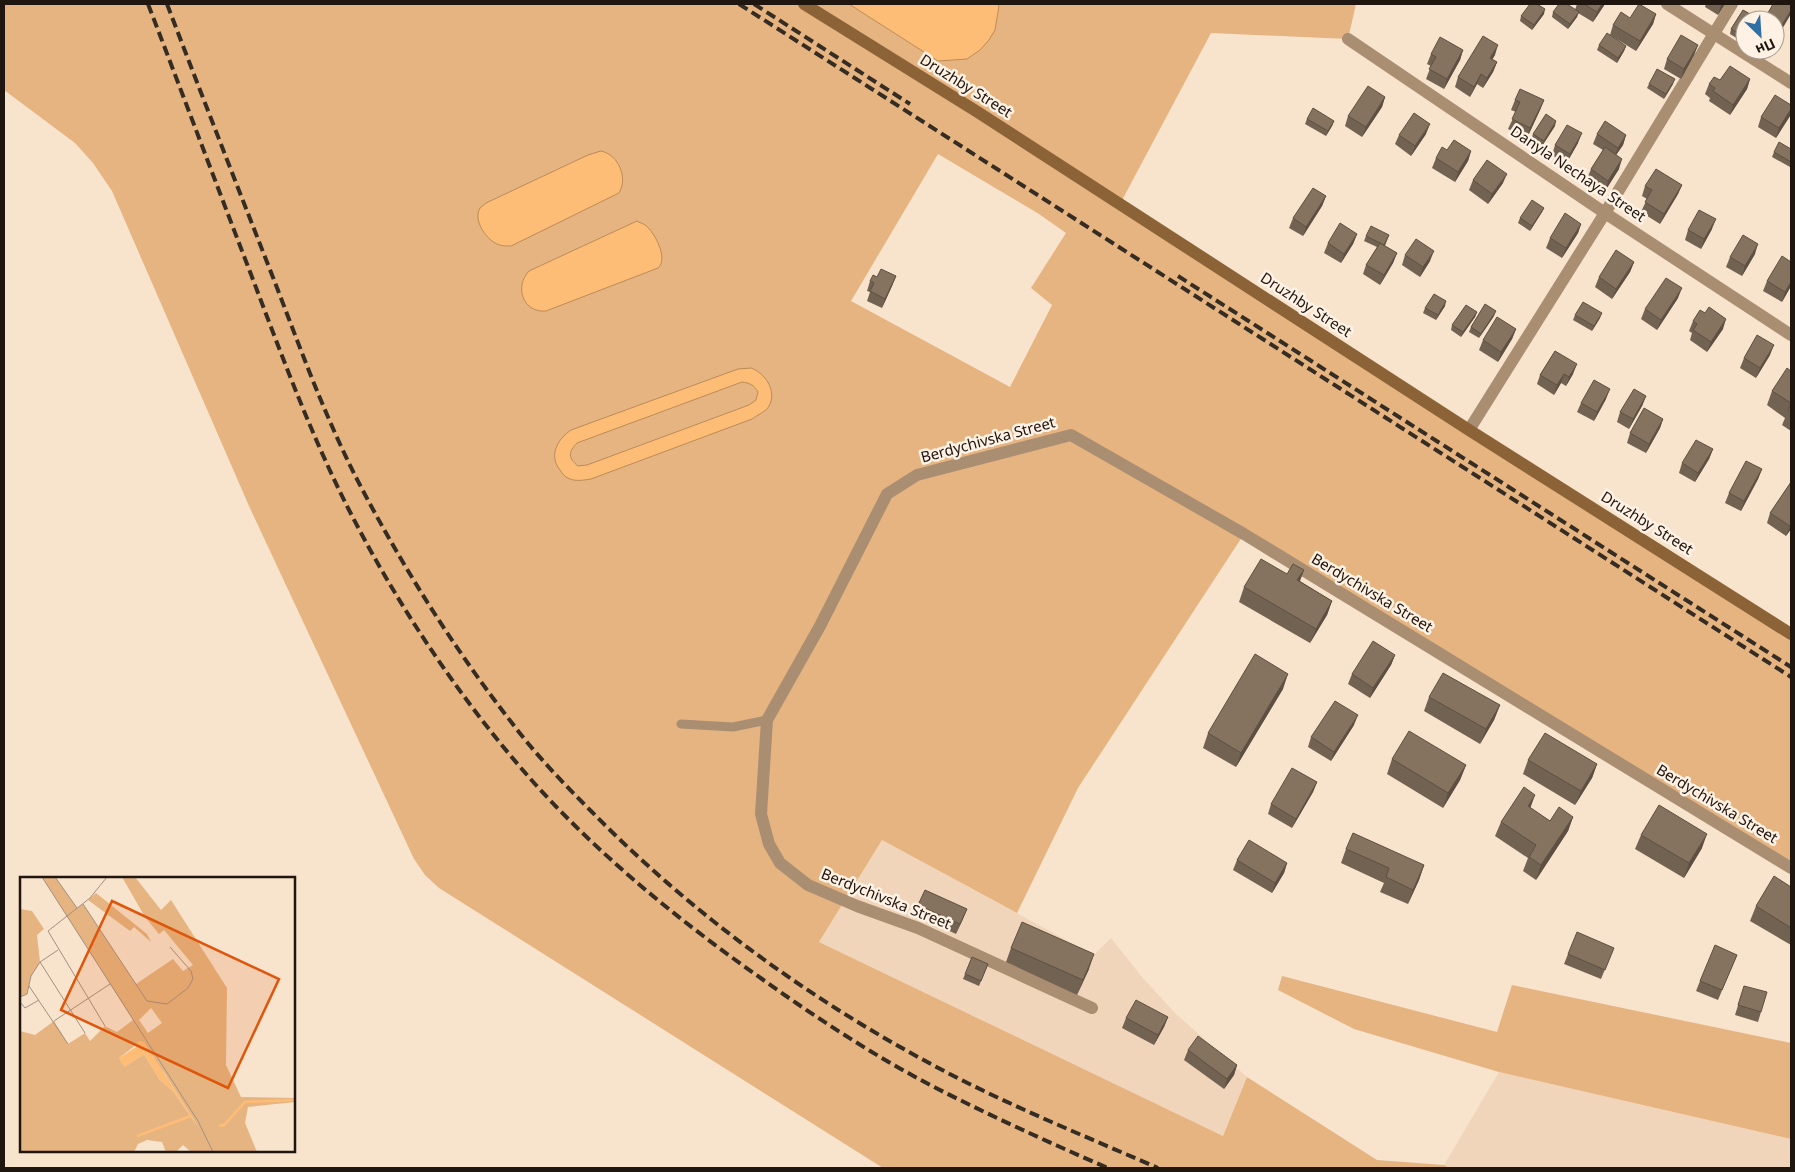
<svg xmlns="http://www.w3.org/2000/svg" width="1795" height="1172" viewBox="0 0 1795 1172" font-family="'Noto Sans',sans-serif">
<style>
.built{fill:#f0d5ba}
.green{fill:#e6b480;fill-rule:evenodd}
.water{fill:#febd76;stroke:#bb8b57;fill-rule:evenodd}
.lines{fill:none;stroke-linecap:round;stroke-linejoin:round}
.lane{stroke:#aa8e72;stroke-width:9}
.street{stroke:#aa8e72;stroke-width:12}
.secondary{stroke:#8b6337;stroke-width:12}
.rail{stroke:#352c23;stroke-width:4;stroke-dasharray:10 5;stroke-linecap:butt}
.wall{fill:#726252}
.shaded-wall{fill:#5d5042}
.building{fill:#85725f;stroke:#5d5042}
.labels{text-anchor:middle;stroke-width:5;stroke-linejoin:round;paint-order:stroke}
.street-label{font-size:15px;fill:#1e160f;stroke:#fff2e5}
.inset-river{fill:none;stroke:#febd76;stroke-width:2.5}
.inset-road{fill:none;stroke:#a19181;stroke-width:1}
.view{fill:#de560c;fill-opacity:0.15;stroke:#de560c;stroke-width:2.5}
.inset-edge{fill:none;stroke:#1e160f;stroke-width:2.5}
</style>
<rect width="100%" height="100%" fill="#f8e3cd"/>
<!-- built -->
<path class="built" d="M882,840L1094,955L1111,938L1142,977L1175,1013L1247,1077L1223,1136L819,942Z
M1499,1072L1791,1139V1168H1449L1444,1165Z"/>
<!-- green -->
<path class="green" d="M4,4H849L938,61L995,30L999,6L997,4H1356L1348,39L1211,33L1120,204L1791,634V868L1244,534L1078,788L1017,913L882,840L819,942L1223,1136L1247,1077L1377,1160L1444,1165L1449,1168H883L439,888L425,875L414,859L249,506L112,191L93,163L75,143L4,90ZM938,154L1039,214L1066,233L1031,288L1052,305L1010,387L851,301Z
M1282,976L1497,1032L1512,985L1791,1043V1139L1499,1072L1354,1029L1278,990Z"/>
<!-- water -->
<path class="water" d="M849,4H997L999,6L995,30L989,40L980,50L967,59L938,61Z
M601,151C619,155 628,178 619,193L511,246C505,246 500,246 495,243C485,237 473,220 480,208C482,206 484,205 486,203L588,155Z
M637,221C638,222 644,224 645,225C654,231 669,259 658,268L546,311C523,313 514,287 529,271Z
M751,368C766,373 780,395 766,410C762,413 756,416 752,419L591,479C584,480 575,482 568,478C565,477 562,473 560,470C548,455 558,439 571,430L738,369ZM742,382C750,383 754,385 758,392L756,400L749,405L587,465L578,466C568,458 568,452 577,443Z"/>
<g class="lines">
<!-- lane -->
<path class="lane" d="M681,724L733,727L767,720"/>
<!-- street -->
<path class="street" d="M1667,4L1791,83
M1348,39L1605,213L1791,335
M1469,430L1605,213L1732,4
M1092,1008L918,928L857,906L808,885L780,863L769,844L761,814L767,720L820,626L887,494L917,475L1071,435L1244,534L1791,868"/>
<!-- secondary -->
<path class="secondary" d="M804,4L976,111L1469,430L1791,634"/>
<!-- rail -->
<path class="rail" d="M148,4C183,95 217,186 252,277C282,356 311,435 349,510C399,608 462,702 535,784C602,858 681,922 762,979C818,1019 876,1057 936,1088C993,1117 1050,1143 1108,1168
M167,4C202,96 238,188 274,280C301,350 326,420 361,487C404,569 455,650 512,723C536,755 564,784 592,812C695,917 816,1004 946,1072C1015,1108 1087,1137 1158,1168
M739,4L1791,677
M754,4L910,104
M1178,276L1791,667"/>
</g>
<!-- wall -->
<path class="wall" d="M1577,4H1605L1593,22L1578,13L1577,17L1568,29L1552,17L1553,12L1575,10Z
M1706,4H1725L1718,15L1705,7Z
M1743,10L1757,18L1756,20H1745V38L1743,42L1730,34L1731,29Z
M1544,14L1532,30L1520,21L1521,16Z
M1656,14L1653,24L1636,51L1610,35L1613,25L1630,18Z
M1599,45L1626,46L1624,51L1617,63L1597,50Z
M1698,45L1694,55L1681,79L1664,69L1667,59Z
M1463,50L1460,60L1444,89L1426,79L1431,66L1427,64L1431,54Z
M1495,55L1492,59L1497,62L1493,72L1483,88L1477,84L1470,97L1455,87L1458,77Z
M1750,79L1747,89L1730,115L1709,101L1710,98L1705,94L1709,84L1720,80Z
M1649,84H1673L1664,99L1647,88Z
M1385,97L1382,107L1362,137L1345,126L1348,116Z
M1515,100H1544L1540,110L1527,138L1508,129L1516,112L1511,110Z
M1791,105V112L1790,116L1776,138L1758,127L1761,117Z
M1307,119L1334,121L1332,126L1326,136L1305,124Z
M1555,126L1542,146L1531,139L1533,134Z
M1426,134L1411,156L1395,144L1399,135Z
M1597,134L1626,135L1623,145L1616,155L1619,169L1605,191L1587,179L1591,169L1603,150L1593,144Z
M1578,143L1566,164L1552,155L1555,145Z
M1791,149V163L1790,167L1772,157L1774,152Z
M1447,150L1471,151L1468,161L1455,182L1432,168L1436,158Z
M1473,180L1503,183L1488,204L1469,190Z
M1682,185L1678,194L1660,224L1641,212L1647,199L1642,196L1645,186Z
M1326,196L1322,206L1303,236L1289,228L1293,218Z
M1544,208L1542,212L1530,231L1518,223L1520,218Z
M1581,224L1578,233L1562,258L1546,248L1550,238Z
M1712,229L1701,249L1685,240L1688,230Z
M1357,234L1353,244L1341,263L1324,253L1328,243Z
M1389,235L1385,246L1397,253L1393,263L1380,285L1363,274L1366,265L1377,247L1364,241L1366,236Z
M1755,254L1742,276L1726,267L1730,257Z
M1405,255L1430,261L1420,277L1402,265Z
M1634,262L1630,272L1612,299L1595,287L1599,277Z
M1791,262V286L1782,302L1763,291L1767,281Z
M896,276L892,286L882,308L867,301L870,292L867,291L870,281L877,277Z
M1678,298L1657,330L1641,319L1645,309Z
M1445,306L1436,320L1423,313L1425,308Z
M1477,312L1475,317L1461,337L1451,330L1452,325Z
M1575,315L1600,318L1592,331L1573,320Z
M1494,316L1479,338L1469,332L1471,327Z
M1693,321L1723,329L1707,352L1690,340L1692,333L1689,331Z
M1516,329L1512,339L1498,362L1479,350L1483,340Z
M1555,351L1573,374L1566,386L1561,383L1554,395L1537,384L1540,375Z
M1770,355L1756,378L1740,368L1744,358Z
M1791,371V431L1782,425L1785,418L1767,405L1772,391Z
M1646,396L1642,406L1629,429L1617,422L1620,412Z
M1606,399L1594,421L1577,412L1581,403Z
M1663,419L1660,428L1646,453L1627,443L1630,433Z
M1713,449L1709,459L1695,482L1679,473L1682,463Z
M1762,469L1758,479L1741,511L1725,503L1729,493Z
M1791,482V529L1786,536L1767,523L1770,513Z
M1304,570L1300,581L1332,601L1327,615L1310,643L1239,602L1244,587Z
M1395,655L1391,665L1370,698L1348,684L1352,674Z
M1283,689L1236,767L1203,748L1208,733Z
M1429,697L1500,705L1494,720L1480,744L1424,711Z
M1354,725L1331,761L1308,747L1311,737Z
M1392,759L1466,765L1460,780L1443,808L1387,774Z
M1528,760L1597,764L1592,778L1575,805L1523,774Z
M1317,782L1313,792L1292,828L1268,814L1271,804Z
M1531,808L1550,821L1573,817L1568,831L1536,880L1523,871L1528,858L1495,836L1501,822Z
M1641,835L1702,848L1684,878L1635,849Z
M1346,849L1424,865L1419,880L1408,904L1380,892L1384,883L1341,863Z
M1237,860L1287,863L1284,873L1272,893L1233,870Z
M1791,887V945L1750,921L1756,906Z
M918,905L967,909L956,934L915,915Z
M1011,948L1089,969L1077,995L1006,962Z
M1568,954L1610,957L1601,979L1564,964Z
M1737,955L1718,1000L1696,991L1700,981Z
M988,964L979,986L963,979L965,974Z
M1744,986L1761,1012L1758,1022L1735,1015Z
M1168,1017L1164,1027L1154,1045L1122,1028L1126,1018Z
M1188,1050L1237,1065L1234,1075L1224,1089L1184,1060Z"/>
<!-- shaded-wall -->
<path class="shaded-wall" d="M1602,4H1605L1593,22L1597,12Z
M1722,4H1725L1718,15L1721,5Z
M1545,9L1544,14L1532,30L1534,25Z
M1791,10V14L1775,41L1776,35Z
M1579,12L1577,17L1568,29L1570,24Z
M1656,14L1653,24L1636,51L1640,41Z
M1498,45L1495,55L1487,68L1490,58Z
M1698,45L1694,55L1681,79L1684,69Z
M1626,46L1624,51L1617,63L1618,58Z
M1463,50L1460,60L1444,89L1447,79Z
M1497,62L1493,72L1483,88L1487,78Z
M1481,74L1477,84L1470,97L1474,87Z
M1675,79L1673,84L1664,99L1666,94Z
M1750,79L1747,89L1730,115L1733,105Z
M1385,97L1382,107L1362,137L1366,127Z
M1544,100L1540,110L1527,138L1530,128Z
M1791,109L1790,116L1776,138L1779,128Z
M1334,121L1332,126L1326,136L1328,131Z
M1556,121L1555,126L1542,146L1544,141Z
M1430,124L1426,134L1411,156L1415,146Z
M1582,133L1578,143L1566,164L1570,154Z
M1626,135L1623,145L1614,158L1618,148Z
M1471,151L1468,161L1455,182L1458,172Z
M1622,159L1619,169L1605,191L1608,181Z
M1507,174L1503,183L1488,204L1492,194Z
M1682,185L1678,194L1660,224L1664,214Z
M1326,196L1322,206L1303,236L1306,227Z
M1544,208L1542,212L1530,231L1532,226Z
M1716,219L1712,229L1701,249L1704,239Z
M1581,224L1578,233L1562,258L1566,248Z
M1357,234L1353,244L1341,263L1344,254Z
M1758,244L1755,254L1742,276L1745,266Z
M1434,251L1430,261L1420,277L1423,267Z
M1397,253L1393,263L1380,285L1384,275Z
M1634,262L1630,272L1612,299L1616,289Z
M896,276L892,286L882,308L885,299Z
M1791,282V286L1782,302L1785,292Z
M1682,288L1678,298L1657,330L1661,320Z
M1446,301L1445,306L1436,320L1438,315Z
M1496,311L1494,316L1479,338L1481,334Z
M1477,312L1475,317L1461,337L1463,332Z
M1602,313L1600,318L1592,331L1594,326Z
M1726,319L1723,329L1707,352L1711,342Z
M1516,329L1512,339L1498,362L1501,352Z
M1774,345L1770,355L1756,378L1760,368Z
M1577,364L1573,374L1566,386L1569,377Z
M1564,374L1561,383L1554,395L1557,385Z
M1610,389L1606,399L1594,421L1597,412Z
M1646,396L1642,406L1629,429L1633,419Z
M1663,419L1660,428L1646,453L1649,444Z
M1713,449L1709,459L1695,482L1698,473Z
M1762,469L1758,479L1741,511L1744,501Z
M1791,525V529L1786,536L1790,526Z
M1304,570L1298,585L1297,580Z
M1332,601L1327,615L1310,643L1316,629Z
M1395,655L1391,665L1370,698L1373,688Z
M1288,674L1283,689L1236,767L1241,753Z
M1500,705L1494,720L1480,744L1486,729Z
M1358,715L1354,725L1331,761L1334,752Z
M1597,764L1592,778L1575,805L1581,791Z
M1466,765L1460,780L1443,808L1448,793Z
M1317,782L1313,792L1292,828L1296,819Z
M1535,795L1530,809L1528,806Z
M1573,817L1568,831L1536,880L1541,865Z
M1707,834L1702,848L1684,878L1689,863Z
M1287,863L1284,873L1272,893L1275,883Z
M1424,865L1419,880L1408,904L1413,890Z
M967,909L963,919L956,934L960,924Z
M1094,954L1089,969L1077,995L1083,980Z
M1168,1017L1164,1027L1154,1045L1158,1035Z
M1237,1065L1234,1075L1224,1089L1227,1079Z"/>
<!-- building -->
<path class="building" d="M1530,4H1537L1545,9L1534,25L1521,16Z
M1559,4H1567L1579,12L1570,24L1553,12Z
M1584,4H1602L1597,12Z
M1639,4L1656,14L1640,41L1613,25L1621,12L1630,18Z
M1773,4H1791V10L1776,35L1775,34V20H1764Z
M1743,10L1757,18L1755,20H1745V37L1731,29Z
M1607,33L1626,46L1618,58L1599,45Z
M1681,35L1698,45L1684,69L1667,59Z
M1483,36L1498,45L1490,58L1497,62L1487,78L1481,74L1474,87L1458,77Z
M1440,37L1463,50L1447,79L1429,69L1436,57L1431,54Z
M1730,66L1750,79L1733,105L1713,91L1715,88L1709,84L1714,77L1720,80Z
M1657,69L1675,79L1666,94L1649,84Z
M1368,86L1385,97L1366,127L1348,116Z
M1520,89L1544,100L1530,128L1512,119L1520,102L1515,100Z
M1775,95L1791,105V109L1779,128L1761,117Z
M1313,108L1334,121L1328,131L1307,119Z
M1414,113L1430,124L1415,146L1399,135Z
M1546,114L1556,121L1544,141L1533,134Z
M1605,121L1626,135L1618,148L1597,134Z
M1567,125L1582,133L1570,154L1555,145Z
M1454,140L1471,151L1458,172L1436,158L1442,147L1447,150Z
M1779,142L1791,149V162L1774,152Z
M1605,147L1622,159L1608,181L1591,169Z
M1487,160L1507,174L1492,194L1473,180Z
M1656,169L1682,185L1664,214L1645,202L1652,190L1645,186Z
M1313,188L1326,196L1306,227L1293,218Z
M1532,200L1544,208L1532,226L1520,218Z
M1699,210L1716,219L1704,239L1688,230Z
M1565,213L1581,224L1566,248L1550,238Z
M1340,223L1357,234L1344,254L1328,243Z
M1371,226L1389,235L1384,245L1366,236Z
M1743,235L1758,244L1745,266L1730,257Z
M1416,239L1434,251L1423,267L1405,255Z
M1380,243L1397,253L1384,275L1366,265Z
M1616,250L1634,262L1616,289L1599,277Z
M1782,256L1791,262V282L1785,292L1767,281Z
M881,269L896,276L885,299L870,291L874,283L870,281L873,275L877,277Z
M1666,278L1682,288L1661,320L1645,309Z
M1434,294L1446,301L1438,315L1425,308Z
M1583,302L1602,313L1594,326L1575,315Z
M1485,304L1496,311L1481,334L1471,327Z
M1466,305L1477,312L1463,332L1452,325Z
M1709,307L1726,319L1711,342L1693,330L1697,324L1693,321L1700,310L1705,313Z
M1497,317L1516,329L1501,352L1483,340Z
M1757,335L1774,345L1760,368L1744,358Z
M1555,351L1577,364L1569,377L1564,374L1557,385L1540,375Z
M1787,368L1791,371V403L1772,391Z
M1594,380L1610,389L1597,412L1581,403Z
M1634,389L1646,396L1633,419L1620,412Z
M1791,405V412L1788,410Z
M1644,408L1663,419L1649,444L1630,433Z
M1696,440L1713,449L1698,473L1682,463Z
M1746,461L1762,469L1744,501L1729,493Z
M1791,482V525L1790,526L1770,513Z
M1261,559L1287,574L1293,564L1304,570L1297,580L1332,601L1316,629L1244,587Z
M1373,641L1395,655L1373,688L1352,674Z
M1255,654L1288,674L1241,753L1208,733Z
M1443,673L1500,705L1486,729L1429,697Z
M1335,701L1358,715L1334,752L1311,737Z
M1409,731L1466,765L1448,793L1392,759Z
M1545,733L1597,764L1581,791L1528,760Z
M1292,768L1317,782L1296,819L1271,804Z
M1524,787L1535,795L1528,806L1550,821L1559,807L1573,817L1541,865L1529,857L1536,845L1501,822Z
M1659,805L1707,834L1689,863L1641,835Z
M1353,833L1424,865L1413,890L1386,877L1389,868L1346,849Z
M1249,840L1287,863L1275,883L1237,860Z
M1774,876L1791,887V928L1756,906Z
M925,890L967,909L960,924L918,905Z
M1022,922L1094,954L1083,980L1011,948Z
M1577,932L1614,948L1605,970L1568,954Z
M1715,945L1737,955L1722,990L1700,981Z
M972,957L988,964L981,981L965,974Z
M1744,986L1767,992L1761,1012L1738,1005Z
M1136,1000L1168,1017L1158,1035L1126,1018Z
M1198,1036L1237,1065L1227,1079L1188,1050Z"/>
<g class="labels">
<!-- street labels -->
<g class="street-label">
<text transform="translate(966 86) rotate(32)" y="5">Druzhby Street</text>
<text transform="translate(1578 174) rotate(34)" y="5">Danyla Nechaya Street</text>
<text transform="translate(1306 305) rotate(33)" y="5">Druzhby Street</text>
<text transform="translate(988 440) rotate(-15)" y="5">Berdychivska Street</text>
<text transform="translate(1647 523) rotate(32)" y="5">Druzhby Street</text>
<text transform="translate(1372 593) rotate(31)" y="5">Berdychivska Street</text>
<text transform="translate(1717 804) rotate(31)" y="5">Berdychivska Street</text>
<text transform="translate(886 899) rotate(22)" y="5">Berdychivska Street</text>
</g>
</g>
<!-- overview -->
<g transform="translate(20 877)">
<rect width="275" height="275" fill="#f8e3cd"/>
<path d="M22,0H35L57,31L63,27L116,107L153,82L163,94L173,88L144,53L139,57L125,40L102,0H115L141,33L151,23L207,111L206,188L221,220L275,221V225L228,230L225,246L237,275H171L163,268L156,275H146L142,265L127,263L118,267L114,275H0V154L15,158L34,144L48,167L65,156L70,164L85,149L97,155L113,143ZM131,131L142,146L128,156L119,143ZM121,164L145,197L179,251L153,214L140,203L124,177L106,189L99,181ZM76,16L127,57L131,65L114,50L110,54L68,23ZM0,32L12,34L24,52L17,58L20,85L11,99L7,117L0,120Z" fill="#e6b480" fill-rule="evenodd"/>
<path d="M118,164L124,165L180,252L153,214L140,203L124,177L105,190L101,186L99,181L116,170Z" fill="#febd76"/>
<path class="inset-river" d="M199,249L204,248L225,225L275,223M117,259L171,239"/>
<path class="inset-road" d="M22,0L178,244L193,275M35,0L57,31M63,27L127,124L147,127L168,111L173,102L171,94L150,70M20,85L65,156M9,109L48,167M0,120L7,117L11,99L20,85L38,73M0,125L5,131L19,123M34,144L90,107M85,149L28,54L70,21L87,0"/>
<path class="view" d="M92,24L259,102L208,211L41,133Z"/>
<rect width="275" height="275" class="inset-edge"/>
</g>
<!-- border -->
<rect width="1795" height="1172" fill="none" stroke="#1e160f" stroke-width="10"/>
<!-- north arrow -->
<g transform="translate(1760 35) rotate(155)"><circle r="24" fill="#fff2e5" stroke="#a59a8f"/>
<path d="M0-4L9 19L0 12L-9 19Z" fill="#2f6fa5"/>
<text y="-8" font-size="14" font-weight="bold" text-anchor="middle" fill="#1e160f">Пн</text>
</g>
</svg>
